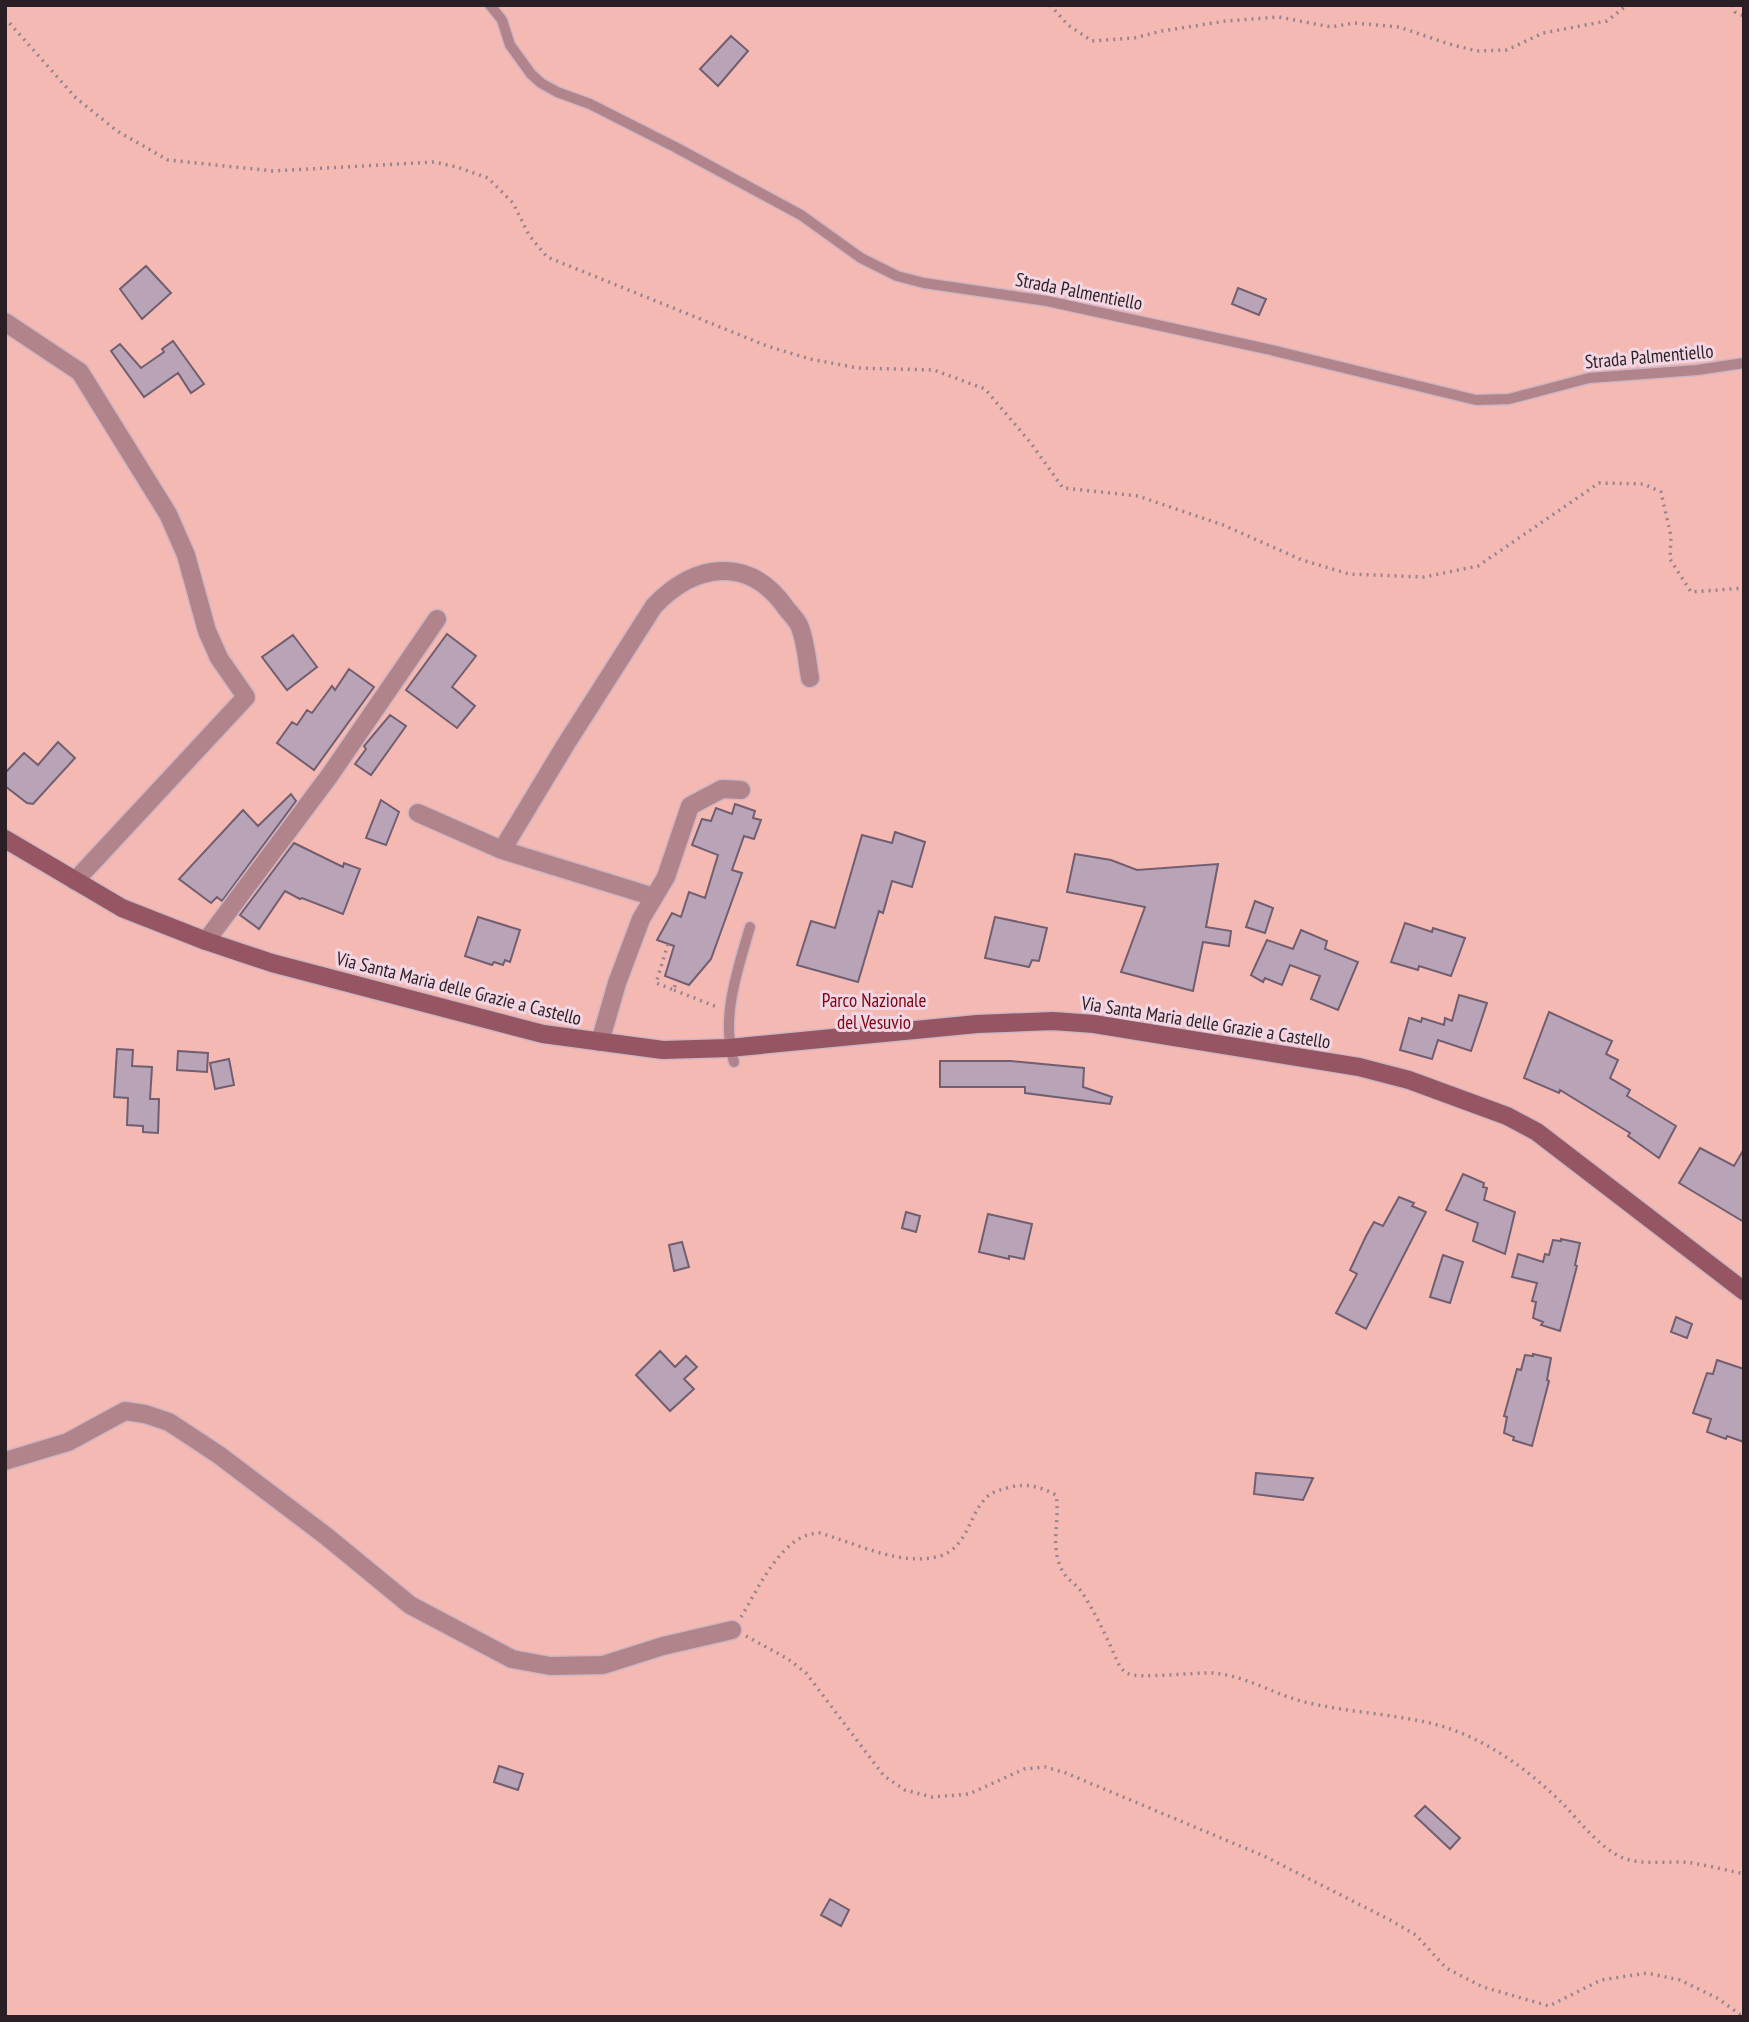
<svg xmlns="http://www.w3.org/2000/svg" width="1749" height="2022" viewBox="0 0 1749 2022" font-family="'PT Sans Narrow',sans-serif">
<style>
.green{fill:#f5b9b3}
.building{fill:#b9a4b7;stroke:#715e70;stroke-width:2}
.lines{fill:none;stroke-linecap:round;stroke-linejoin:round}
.lane-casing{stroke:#cfb5c1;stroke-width:13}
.street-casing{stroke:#cfb5c1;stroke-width:21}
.secondary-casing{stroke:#cfb5c1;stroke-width:21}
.path{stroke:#99848e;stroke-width:3.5;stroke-dasharray:2 5;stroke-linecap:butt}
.lane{stroke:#b1838b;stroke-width:10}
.street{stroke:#b1838b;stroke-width:18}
.secondary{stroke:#965563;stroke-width:18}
.labels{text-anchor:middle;stroke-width:6;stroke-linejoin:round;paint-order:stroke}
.street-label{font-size:19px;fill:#2a1f24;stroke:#f3d6e4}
.park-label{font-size:19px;fill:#85000f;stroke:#f3d6e4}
</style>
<rect width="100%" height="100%" fill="#f3d6e4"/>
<!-- green -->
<path class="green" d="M5,5H1744V2017H5Z"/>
<!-- building -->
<path class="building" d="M731,36L748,51L718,86L700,69Z
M146,266L171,293L142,319L120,289Z
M1238,288L1266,299L1259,315L1232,304Z
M173,341L204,384L191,393L178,373L144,397L111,351L120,344L141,368L164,352L162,349Z
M447,634L476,656L452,687L475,706L457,728L406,690Z
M293,635L317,667L287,690L262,657Z
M349,669L374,687L314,770L277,743L292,722L297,725L307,710L312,713L332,686L335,690Z
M390,715L406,726L371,775L355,764L366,749L364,746Z
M58,742L75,758L33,804L27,803L5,786V773L24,753L38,765Z
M291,794L296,801L222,901L217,897L211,903L179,879L243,810L258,826Z
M381,800L399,812L386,845L366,838Z
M735,804L755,811L753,818L761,820L754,839L744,836L732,870L742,873L711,959L689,985L665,976L674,946L657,940L672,913L681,917L689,892L705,898L718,855L692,845L702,819L711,821L716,808L732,814Z
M895,832L925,842L912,887L892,881L883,913L879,911L858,982L797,965L811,921L835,928L862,835L892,843Z
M294,843L343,867L344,863L360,869L343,914L302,898L300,899L285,891L259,929L240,915Z
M1075,854L1111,860L1137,870L1218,864L1206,927L1231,931L1229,946L1203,942L1193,991L1121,972L1145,907L1067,892Z
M1255,901L1273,908L1265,933L1246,927Z
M478,917L520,930L510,962L505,960L503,965L494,962L492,965L465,956Z
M995,917L1047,928L1039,961L1032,960L1029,967L985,958Z
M1405,923L1432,932L1433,928L1465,938L1451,976L1419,966L1418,970L1391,962Z
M1301,930L1327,941L1325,949L1358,962L1338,1010L1311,999L1320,976L1290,965L1282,985L1265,978L1263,982L1251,975L1267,940L1293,949Z
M1459,995L1487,1003L1471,1051L1438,1040L1432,1059L1400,1050L1409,1018L1421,1022L1422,1018L1444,1025L1445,1018L1452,1021Z
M1549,1012L1612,1041L1606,1054L1618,1060L1610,1078L1630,1090L1627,1096L1676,1126L1659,1158L1628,1136L1630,1133L1560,1090L1559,1093L1524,1078Z
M117,1049L133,1050L132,1066L152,1067L150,1099H159L158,1133L143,1132V1126L127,1125L128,1098L114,1097Z
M178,1051L208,1053L207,1072L177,1070Z
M229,1059L234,1085L215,1089L210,1063Z
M940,1061H1011L1084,1068L1083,1087L1112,1097L1110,1104L1025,1093V1087H940Z
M1700,1148L1734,1166L1744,1149V1222L1679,1183Z
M1463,1174L1484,1183L1483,1187L1487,1188L1484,1200L1515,1212L1505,1254L1473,1241L1478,1223L1446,1210Z
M1399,1197L1414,1203L1412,1206L1426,1212L1366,1329L1336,1313L1357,1274L1350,1270L1366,1236L1374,1222L1383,1226Z
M906,1212L920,1216L916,1232L902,1228Z
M988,1214L1032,1224L1024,1259L1009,1256V1259L979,1252Z
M1561,1239L1580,1243L1575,1265L1577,1266L1560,1331L1541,1325L1543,1322L1533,1318L1536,1302L1532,1301L1537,1283L1512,1277L1518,1254L1543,1262L1545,1254L1549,1255L1553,1240L1561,1241Z
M682,1242L689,1267L674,1271L669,1245Z
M1443,1255L1463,1262L1450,1303L1430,1297Z
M1676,1317L1692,1324L1687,1338L1671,1332Z
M660,1351L675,1367L686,1356L697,1367L684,1379L694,1389L670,1411L636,1375Z
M1533,1354L1551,1358L1547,1380L1549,1381L1532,1446L1513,1440L1514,1437L1504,1433L1507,1417L1504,1416L1517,1369L1521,1370L1525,1355L1533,1356Z
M1717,1360L1744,1369V1442L1727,1436L1726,1439L1707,1432L1711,1419L1693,1413L1707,1373L1713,1374Z
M1256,1473L1313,1478L1303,1500L1254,1494Z
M499,1766L523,1774L518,1790L494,1782Z
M1425,1806L1460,1838L1450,1849L1415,1816Z
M830,1899L849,1910L841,1926L821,1915Z"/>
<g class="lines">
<!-- lane casing -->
<g class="lane-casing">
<path id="lane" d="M490,5L502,20L510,45L531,74L541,83L557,92L590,104L675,147L801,215L861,258L897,276L924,283L1047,301L1267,349L1476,400L1509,399L1589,378L1697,370L1744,363
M734,1062C720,1018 738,969 750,927"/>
</g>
<!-- street casing -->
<g class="street-casing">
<path id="street" d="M5,322L80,372L168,514L186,555L207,631L219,658L246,697L75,881
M418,813L502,850L654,897
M502,850L566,744L654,606C695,563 749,555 786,608C790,613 796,619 799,625C806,641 807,662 810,678
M206,941L330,775L437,619
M600,1042L617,983L641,919L666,877L690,806L722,789L741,790
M5,1461L68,1442L125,1411L145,1414L169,1422L219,1455L326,1536L410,1605L512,1659L550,1666L603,1665L663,1646L732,1630"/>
</g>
<!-- secondary casing -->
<g class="secondary-casing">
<path id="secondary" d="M5,839L122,908L206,941L272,963L543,1034L663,1050L729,1048L977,1024L1053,1021L1094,1024L1359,1067L1409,1080L1507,1116L1537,1132L1744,1291"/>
</g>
<!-- path -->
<path class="path" d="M1050,5L1068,25L1092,41L1134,38L1162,31L1226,21L1279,17L1331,27L1354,23L1399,27L1449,44L1477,51L1507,50L1543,33L1607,21L1627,5
M1732,5L1735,12L1744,16
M5,18L76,98L117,131L168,160L273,171L434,162L457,167L488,178L513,203L529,235L547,257L767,346L810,359L858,368L934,370L985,389L1030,442L1063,488L1138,496L1223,525L1302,560L1349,574L1424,577L1478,566L1599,483L1644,484L1661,492L1671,536L1670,559L1691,592L1744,588
M668,944L656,983L674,990L676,981
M674,990L717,1007
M741,1617C759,1588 782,1533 820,1533C858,1544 901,1567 940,1556C968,1547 968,1516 986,1498C992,1491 1001,1490 1010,1487C1027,1483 1041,1487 1056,1495C1060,1517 1052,1538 1058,1560C1064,1581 1075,1581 1083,1594C1098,1617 1109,1643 1120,1667C1123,1670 1125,1673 1129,1674C1139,1679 1196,1672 1213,1673C1248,1676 1276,1696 1309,1703C1349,1712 1390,1714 1430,1723C1481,1735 1527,1768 1564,1805C1581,1823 1600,1848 1623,1858C1644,1866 1670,1860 1692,1863C1709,1866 1727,1870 1744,1874
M746,1636L788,1659L806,1673L884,1776L905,1790L932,1797L969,1794L1024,1769L1045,1767L1066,1773L1264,1856L1392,1921L1416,1935L1446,1968L1483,1987L1549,2006L1601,1980L1647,1973L1680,1980L1719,1999L1743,2017"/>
<!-- lane -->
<use href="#lane" class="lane"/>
<!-- street -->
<use href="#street" class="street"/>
<!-- secondary -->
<use href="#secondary" class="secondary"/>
</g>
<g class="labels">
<!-- street labels -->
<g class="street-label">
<text transform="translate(1079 291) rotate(11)" y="7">Strada Palmentiello</text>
<text transform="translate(1649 356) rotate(-5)" y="7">Strada Palmentiello</text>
<text transform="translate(459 988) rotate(14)" y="7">Via Santa Maria delle Grazie a Castello</text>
<text transform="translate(1206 1022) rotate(9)" y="7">Via Santa Maria delle Grazie a Castello</text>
</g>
<!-- park labels -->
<g class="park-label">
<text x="874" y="1007">Parco Nazionale<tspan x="874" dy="22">del Vesuvio</tspan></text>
</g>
</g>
<!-- border -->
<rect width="1749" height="2022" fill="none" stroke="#2a1f24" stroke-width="14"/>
</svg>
